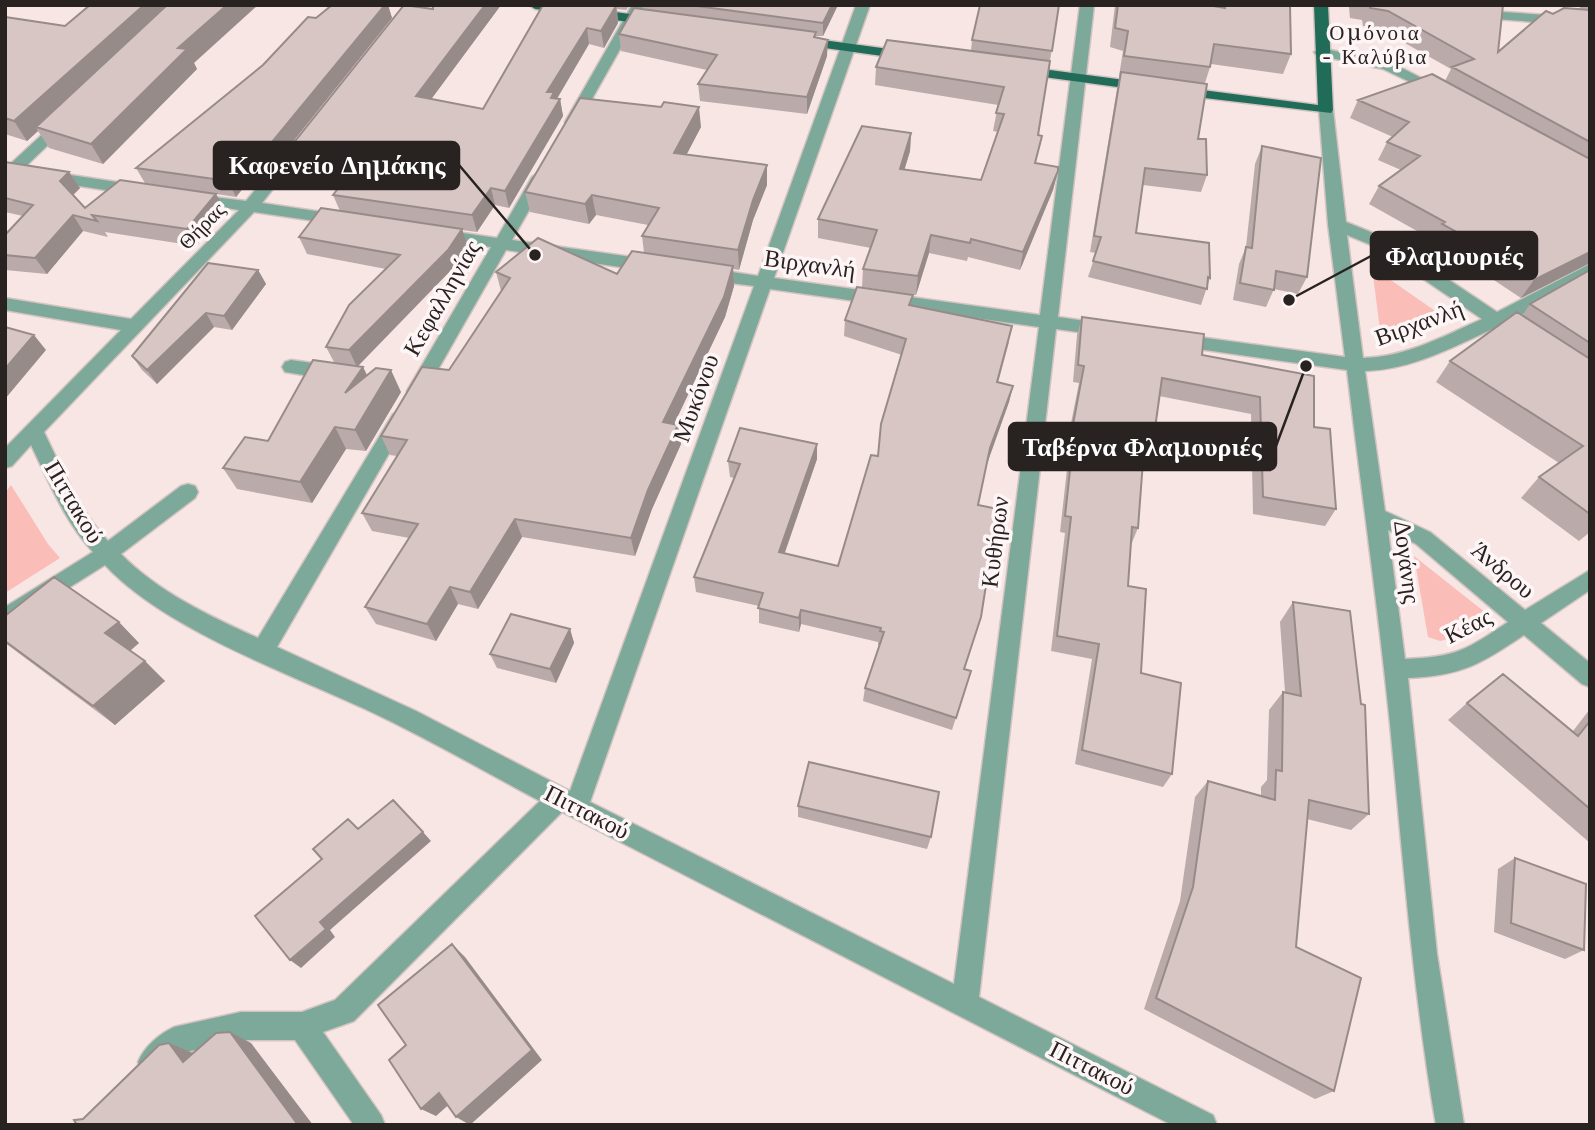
<svg xmlns="http://www.w3.org/2000/svg" width="1595" height="1130" viewBox="0 0 1595 1130" font-family="'Libre Baskerville',serif">
<style>
.green{fill:#fabdb8}
.lines{fill:none;stroke-linecap:round;stroke-linejoin:round}
.minor-casing{stroke:#d3c3c1;stroke-width:3}
.major-casing{stroke:#d3c3c1;stroke-width:3}
.minor{fill:#7ca99a;fill-rule:evenodd}
.major{fill:#216c59;fill-rule:evenodd}
.wall{fill:#baaaa9}
.shaded-wall{fill:#978b89}
.building{fill:#d8c6c4;stroke:#978b89;stroke-width:2}
.labels{text-anchor:middle;stroke-width:7;stroke-linejoin:round;paint-order:stroke}
.far-neighbourhood-label{font-size:21px;letter-spacing:2px;fill:#282221;stroke:#fef6f6}
.far-street-label{font-size:21px;fill:#282221;stroke:#fef6f6}
.street-label{font-size:24px;fill:#282221;stroke:#fef6f6}
.leader{fill:none;stroke:#282221;stroke-width:2.5}
.callout-dot{fill:#282221;stroke:#fef6f6;stroke-width:2.5}
.callout{fill:#282221;stroke:#282221;stroke-width:2.5}
.callout-label{font-size:26px;text-anchor:middle;font-weight:bold;fill:#fff}
</style>
<rect width="100%" height="100%" fill="#f8e6e4"/>
<!-- green -->
<path class="green" d="M1372,267L1441,315L1396,339L1381,338Z
M11,485L48,544L60,558L5,593V493Z
M1414,556L1491,617L1497,627L1440,641L1428,637Z"/>
<g class="lines">
<!-- minor casing -->
<g class="minor-casing">
<path id="minor" d="M632,5H645L579,122L572,126L567,125L565,122Z
M856,5H870L774,278L1040,315L1080,5H1094L1058,317L1107,324L1116,330L1107,336L1056,329L979,997L1213,1115L1217,1125H1172L562,812L354,1021L323,1032L381,1115L385,1125H354L295,1040H241L181,1053L162,1072L152,1076L142,1072L138,1062C144,1047 159,1034 174,1027L241,1012H302L335,1000L540,801C482,770 425,737 365,709C287,673 163,628 105,565L5,628V607L93,552C65,522 49,482 31,445L12,466L5,468V448L121,330L5,310V298L131,319L239,210L188,202L186,198L188,194L246,201L299,137H309L312,140L309,143L262,203L342,215L350,220L348,224L342,225L254,212L44,432C62,469 79,510 108,541L181,486L188,484L195,486L198,492L195,498L121,554C158,592 211,617 258,638L393,414H407L409,419L277,647L416,711L570,791L754,286L706,280L698,274L706,268L758,276ZM770,289L1039,327L954,984L590,802Z
M1473,10L1590,18V26L1468,17V11Z
M1321,48L1392,63L1449,92L1447,95H1437L1383,69L1316,55L1314,52Z
M1326,106L1333,110L1346,222L1388,239L1497,312L1590,264V277L1510,321L1515,327L1512,331L1506,333L1495,328C1453,347 1411,370 1365,371L1385,511L1430,532L1525,610L1590,570V590L1541,623L1590,663V687L1582,684L1524,635C1481,664 1461,676 1408,678L1437,954L1464,1125H1436C1413,992 1403,858 1390,724C1378,606 1361,488 1347,370L1177,346L1171,344L1168,340L1171,336L1177,334L1345,357L1328,224L1319,110ZM1347,235L1376,247L1482,319C1444,336 1406,357 1363,358ZM1388,530L1416,544L1508,622C1466,650 1457,657 1405,659Z
M65,117L72,121L70,124L24,168L137,185L145,190L143,193L137,195L15,176L5,182V165L8,166L60,118Z
M540,172L548,177L512,240L653,260L661,266L653,272L506,250L423,396H409L407,391L491,247L436,239L428,234L436,229L497,238L532,177Z
M291,360L334,366L340,368L343,373L340,378L334,380L285,372L282,367L285,362Z"/>
</g>
<!-- major casing -->
<g class="major-casing">
<path id="major" d="M529,5H566L658,18L665,22L658,26L535,9Z
M1314,5H1328L1333,110L1331,113L1179,95L1172,91L1179,87L1318,105Z
M801,37L911,52L918,56L911,60L796,44V38Z
M1020,66L1147,83L1154,87L1147,91L1015,73L1013,70Z"/>
</g>
<!-- minor -->
<use href="#minor" class="minor"/>
<!-- major -->
<use href="#major" class="major"/>
</g>
<!-- wall -->
<path class="wall" d="M332,5H388L392,18L271,169L260,167L236,197L145,183L136,168L263,65Z
M433,5H501L431,99L483,109L543,5H630L626,10L617,9L618,23L604,48L589,44L557,99H560L563,116L509,208L495,205L477,232L462,230L468,246L454,267L358,366L363,367L367,375L401,392L366,451L346,449L312,503L237,489L223,468L268,441L334,362L326,347L386,269L307,254L299,237L340,211L333,195L345,180L292,172L284,155L433,9Z
M643,5H838L823,36H816V38L827,56L807,114L700,101L698,84L707,70L621,51L619,34L643,10Z
M1059,5L1038,135L1035,163L1058,171L1053,190L1020,270L968,257L967,261L929,253L916,295L862,287L863,269L871,248L818,238V219L911,133L910,151L904,170L981,180L998,132L993,131L998,105L875,85L876,67L971,51L972,40Z
M1115,5H1208L1223,8L1224,5H1290L1291,54L1283,74L1211,64L1205,83L1198,139L1207,175L1201,192L1143,185L1136,233L1210,278L1201,305L1088,277L1096,253L1090,252L1117,89L1120,76H1119L1123,51L1110,47Z
M1350,5H1370L1498,52L1553,14L1579,9L1581,5H1590V263L1521,298L1462,259L1431,242L1433,240L1369,204L1379,186L1401,170L1378,160L1387,142L1393,137L1350,118L1358,100L1445,81L1451,69L1380,29L1363,26L1362,20L1350,18L1349,7Z
M5,17L194,63L197,69L103,164L49,148L38,131L27,141L5,134Z
M701,127L686,154L767,165V185L753,220L739,270L733,269L734,286L725,317L674,424L678,425L681,444L652,509L635,556L522,537L478,609L458,604L436,641L376,624L365,607L409,538L372,531L362,513L397,456L390,455L381,436L449,370L501,291L496,272L617,274L644,253L642,236L648,225L596,215L589,224L530,212L525,192Z
M1262,146L1307,277L1298,294L1274,289L1266,307L1233,300L1239,264L1246,247L1255,164Z
M5,162L69,172L80,188L73,195L85,208L225,210L196,246L105,232L108,237L83,231L47,274L5,270V235L23,216L5,212Z
M258,270L266,284L232,330L214,327L157,384L142,370L132,356Z
M1590,270V532L1579,541L1521,498L1539,477L1559,463L1436,382L1450,361L1522,316L1530,304Z
M911,306L1009,342L998,383L1013,386L1009,402L987,463L978,505L981,617L965,669L971,671L952,730L863,701L865,688L879,645H878V642L801,624L799,632L759,623V606L696,592L694,577L734,478L730,477L728,461L817,459L784,553L838,566L878,456L902,355L844,336L845,320Z
M1082,317L1202,355L1314,427L1336,509L1325,526L1253,514L1251,414L1159,396L1152,450L1145,467L1142,466L1138,528L1131,545L1128,586L1141,673L1172,774L1163,787L1075,764L1092,659L1051,651L1065,533L1060,532L1067,469L1062,468L1079,383L1073,382L1077,335Z
M1293,602L1369,814L1351,830L1307,819L1296,947L1334,1091L1315,1099L1144,1009L1180,901L1195,797L1208,781L1261,796V787L1267,780L1269,710L1283,692H1285L1280,622Z
M5,616L139,643L130,651L165,681L115,725L5,643Z
M570,629L574,643L556,683L497,668L490,654Z
M1467,703L1573,731L1590,709V843L1448,720Z
M798,806L931,837L927,849L798,817Z
M1515,858L1584,950L1565,959L1494,932L1498,869Z"/>
<!-- shaded-wall -->
<path class="shaded-wall" d="M144,5H175L36,127L38,131L27,141L14,121Z
M227,5H258L194,63L197,69L103,164L91,144L178,48Z
M385,5H388L392,18L271,169L263,153Z
M485,5H501L421,113L416,96Z
M832,5H838L823,36V23Z
M616,6L618,23L604,48L601,31Z
M587,28L589,44L556,100L560,99L563,116L509,208L505,191L547,92Z
M828,40L827,56L807,114V97Z
M699,107L701,127L677,173L674,153Z
M911,133L910,151L899,188L900,169Z
M253,152L260,167L236,197L228,181Z
M767,165V185L753,220L739,270L738,250L753,200Z
M1058,171L1053,190L1020,270L1023,252Z
M69,172L80,188L71,197L60,181Z
M491,188L495,205L477,232L472,215Z
M216,194L225,210L196,246L187,229Z
M592,195L596,215L589,224L585,204Z
M73,215L83,231L47,274L35,258Z
M462,229L468,246L454,267L357,367L349,350Z
M931,235L929,253L916,295L918,276Z
M1590,252V263L1521,298L1534,280Z
M733,266L734,286L725,317L666,441L663,422Z
M258,270L266,284L232,330L224,316Z
M206,313L214,327L157,384L147,370Z
M34,335L46,350L5,399V369Z
M363,367L373,388L345,393Z
M391,370L401,392L366,451L355,430Z
M1013,386L1009,402L987,464L990,448Z
M678,425L681,444L652,509L635,556L631,538L648,490Z
M335,427L346,449L312,503L300,482Z
M817,444V459L780,567L779,552Z
M515,519L522,537L478,609L470,592Z
M450,587L458,604L436,641L427,624Z
M801,610V624L799,632V618Z
M119,622L139,643L126,654L105,633Z
M570,629L574,643L556,683L550,669Z
M145,661L165,681L115,725L93,706Z
M423,832L431,841L330,930L335,937L301,968L290,960L320,922Z
M452,944L465,957L542,1060L470,1125L456,1117Z
M230,1032L251,1043L313,1125H298Z
M169,1043L193,1053L183,1062Z
M439,1093L453,1101L436,1116L421,1109Z"/>
<!-- building -->
<path class="building" d="M90,5H144L14,121L5,118V17L65,26Z
M167,5H227L178,48L187,49L91,144L36,127Z
M332,5H385L263,153L253,152L228,181L136,168L263,65L308,17L316,18Z
M404,5L433,9V5H485L416,96L483,109L543,5H607L616,6L601,31L587,28L547,92H554L551,98L560,99L505,191L491,188L472,215L333,195L356,165L284,155Z
M689,5H832L823,23Z
M980,5H1059L1052,51L972,40Z
M1118,5H1208L1225,8V5H1290L1291,54L1214,44L1210,67L1124,56L1128,31L1115,28Z
M1370,5H1503L1498,52L1546,11L1553,14L1564,8L1590,10V142L1452,67L1474,59L1388,11L1370,8Z
M634,8L816,32L814,37L828,40L807,97L698,84L717,55L619,34Z
M887,40L1050,61L1038,135L1042,136L1035,163L1058,167V171L1023,252L971,239L970,243L931,235L918,276L863,269L877,230L818,219L862,126L911,133L900,169L981,180L1004,114L996,113L1004,87L876,67Z
M1121,72L1207,84L1198,139H1206L1207,175L1145,168L1136,233L1209,243L1210,278L1208,277L1207,289L1093,261L1101,237L1094,236Z
M1432,74L1590,159V252L1534,280L1473,241L1442,224L1445,222L1379,186L1420,156L1387,142L1409,122L1358,100Z
M580,98L661,107L664,102L699,107L674,153L767,165L753,200L738,250L642,236L659,208L592,195L585,204L525,192Z
M1262,146L1321,158L1307,277L1276,271L1274,290L1240,283L1246,247L1252,248Z
M5,162L69,172L60,181L85,208L120,180L216,194L187,229L92,215L97,221L73,215L35,258L5,255V235L33,205L5,198Z
M321,208L462,229L448,250L349,350L326,347L349,305L400,255L299,237Z
M538,238L617,274L632,251L733,266L724,297L663,422L678,425L648,490L631,538L515,519L470,592L450,587L427,624L365,607L418,524L362,513L407,440L381,436L422,367L449,370L510,278L496,272Z
M208,263L258,270L224,316L206,313L147,370L132,356Z
M1590,270V343L1530,304Z
M857,287L913,295L909,305L1012,326L997,382L1013,386L990,448L978,505L998,509L981,617L964,669L971,671L956,718L865,688L884,632L880,631L881,628L801,610L799,618L758,608L763,593L694,577L740,464L728,461L740,428L817,444L779,552L838,566L871,455L878,456L881,424L906,339L845,320Z
M1517,312L1590,359V514L1539,477L1583,446L1450,361Z
M1082,317L1204,334L1202,355L1314,376V427L1330,429L1336,509L1263,497L1260,397L1162,378L1152,450L1144,448L1138,528L1132,527L1128,586L1146,589L1141,673L1181,683L1172,774L1082,750L1099,644L1057,636L1071,517L1065,516L1072,452L1068,451L1084,366L1078,365Z
M5,327L34,335L5,369Z
M313,360L363,367L345,393L376,368L391,370L355,430L335,427L300,482L223,468L245,437L268,441Z
M54,577L119,622L105,633L145,661L93,706L5,641V616Z
M1293,602L1350,611L1361,704L1365,705L1369,814L1309,800L1296,947L1361,978L1334,1091L1156,998L1193,887L1208,781L1275,800L1276,770L1282,771L1283,692L1301,696Z
M511,614L570,629L550,669L490,654Z
M1503,674L1578,736L1590,721V809L1467,703Z
M809,762L939,792L931,837L798,806Z
M393,800L423,832L320,922L326,929L290,960L255,916L322,859L313,849L348,819L358,829Z
M1515,858L1586,884L1584,950L1511,923Z
M452,944L532,1050L456,1117L439,1093L421,1109L389,1060L406,1045L378,1005Z
M230,1032L298,1125H77L74,1120L83,1119L159,1045L169,1043L183,1062L216,1033Z"/>
<g class="labels">
<!-- far-neighbourhood labels -->
<g class="far-neighbourhood-label">
<text x="1375" y="40">Ομόνοια<tspan x="1375" dy="24">- Καλύβια</tspan></text>
</g>
<!-- far-street labels -->
<g class="far-street-label">
<text transform="translate(202 226) rotate(-46)" y="7">Θήρας</text>
</g>
<!-- street labels -->
<g class="street-label">
<text transform="translate(810 264) rotate(8)" y="8">Βιρχανλή</text>
<text transform="translate(442 298) rotate(-60)" y="8">Κεφαλληνίας</text>
<text transform="translate(1419 323) rotate(-20)" y="8">Βιρχανλή</text>
<text transform="translate(696 398) rotate(-70)" y="8">Μυκόνου</text>
<text transform="translate(74 502) rotate(59)" y="8">Πιττακού</text>
<text transform="translate(995 542) rotate(-83)" y="8">Κυθήρων</text>
<text transform="translate(1407 562) rotate(83)" y="8">Δογάνης</text>
<text transform="translate(1503 570) rotate(40)" y="8">Άνδρου</text>
<text transform="translate(1468 626) rotate(-27)" y="8">Κέας</text>
<text transform="translate(587 812) rotate(27)" y="8">Πιττακού</text>
<text transform="translate(1092 1068) rotate(27)" y="8">Πιττακού</text>
</g>
</g>
<!-- callouts -->
<path class="leader" d="M535 255L459 165M1289 300L1371 256M1306 366L1276 446"/>
<g class="callout-dot">
<circle cx="535" cy="255" r="7"/>
<circle cx="1289" cy="300" r="7"/>
<circle cx="1306" cy="366" r="7"/>
</g>
<g class="callout">
<rect x="214" y="142" width="245" height="47" rx="7"/>
<rect x="1371" y="232" width="166" height="47" rx="7"/>
<rect x="1009" y="423" width="267" height="47" rx="7"/>
</g>
<g class="callout-label">
<text x="337" y="174">Καφενείο Δημάκης</text>
<text x="1454" y="265">Φλαμουριές</text>
<text x="1142" y="456">Ταβέρνα Φλαμουριές</text>
</g>
<!-- border -->
<rect width="1595" height="1130" fill="none" stroke="#282221" stroke-width="14"/>
</svg>
